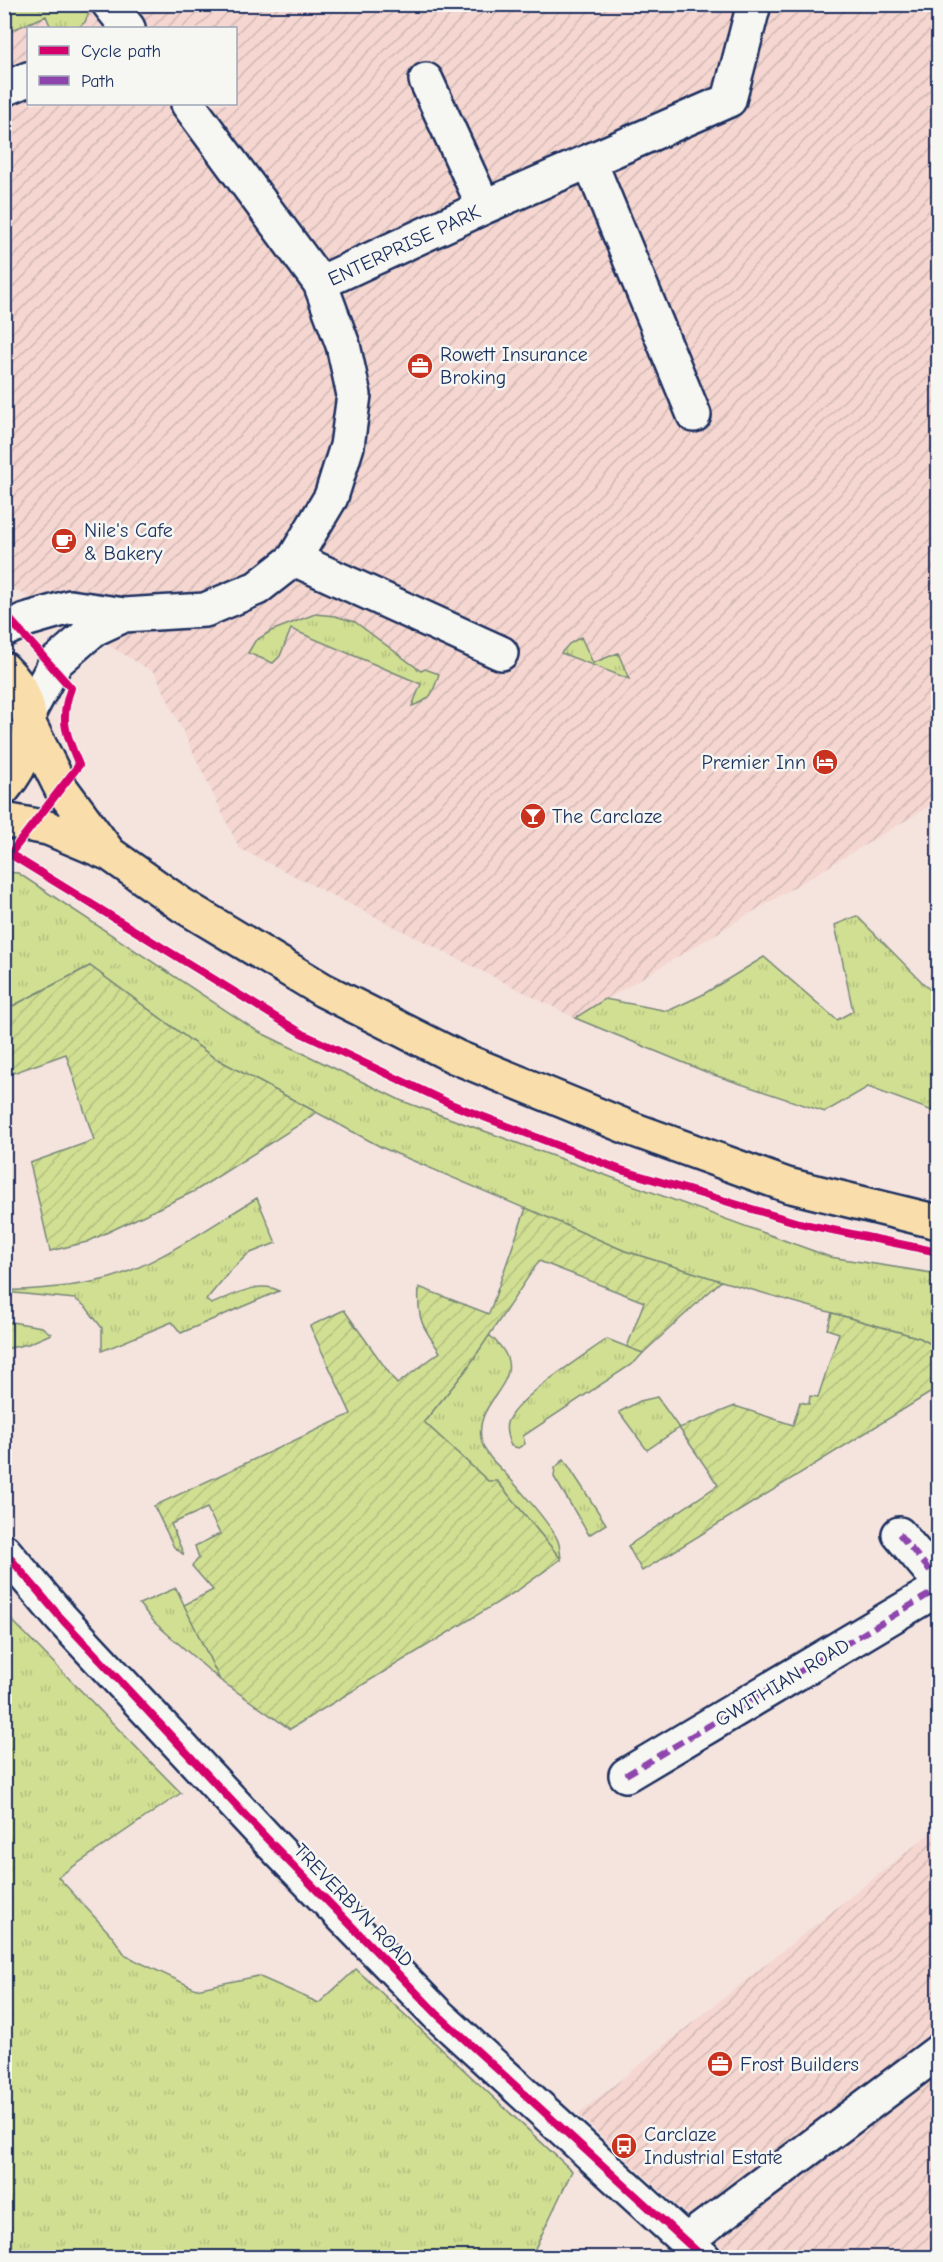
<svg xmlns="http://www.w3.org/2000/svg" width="943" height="2262" viewBox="0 0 943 2262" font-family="'Comic Neue',sans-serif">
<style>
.industrial{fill:url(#industrial-furrows);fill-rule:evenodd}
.grass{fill:url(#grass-tufts);stroke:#768778;stroke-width:1.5}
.garden{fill:url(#garden-furrows);stroke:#768778;stroke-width:1.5}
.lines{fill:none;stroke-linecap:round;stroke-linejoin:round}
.minor-casing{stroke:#1b2f5e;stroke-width:38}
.highway-casing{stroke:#1b2f5e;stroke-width:38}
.minor{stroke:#f6f6f2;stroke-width:33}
.highway{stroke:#f9deab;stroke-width:33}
.quiet{stroke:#8e44ad;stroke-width:6;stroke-dasharray:12 6;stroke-linecap:butt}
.cycleway-casing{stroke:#f6f6f2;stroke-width:11}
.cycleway{stroke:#d6006c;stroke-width:8}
.labels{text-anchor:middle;stroke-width:5;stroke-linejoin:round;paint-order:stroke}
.street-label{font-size:20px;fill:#1b2f5e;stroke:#f6f6f2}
.poi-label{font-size:20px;fill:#1b2f5e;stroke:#f6f6f2;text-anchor:start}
</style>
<defs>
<pattern id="industrial-furrows" width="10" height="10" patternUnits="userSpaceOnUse" patternTransform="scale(1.5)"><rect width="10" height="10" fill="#f5d6d0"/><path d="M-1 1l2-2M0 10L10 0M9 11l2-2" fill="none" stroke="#d1b8b5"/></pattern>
<pattern id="grass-tufts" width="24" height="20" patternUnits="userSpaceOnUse" patternTransform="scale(1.5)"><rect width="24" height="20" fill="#d1df92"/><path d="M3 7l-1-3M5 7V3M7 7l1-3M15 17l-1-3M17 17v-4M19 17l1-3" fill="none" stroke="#b3c080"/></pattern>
<pattern id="garden-furrows" width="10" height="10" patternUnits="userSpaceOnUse" patternTransform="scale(1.5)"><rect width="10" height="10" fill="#d1df92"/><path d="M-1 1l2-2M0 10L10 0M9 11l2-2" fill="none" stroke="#b3c080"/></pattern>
</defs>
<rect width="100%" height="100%" fill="#f5e3de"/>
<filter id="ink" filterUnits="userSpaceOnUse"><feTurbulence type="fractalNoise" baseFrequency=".0167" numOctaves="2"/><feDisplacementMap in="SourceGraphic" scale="12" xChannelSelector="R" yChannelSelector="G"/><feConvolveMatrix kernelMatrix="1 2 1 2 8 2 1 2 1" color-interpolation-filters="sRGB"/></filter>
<g filter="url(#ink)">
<!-- industrial -->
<path class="industrial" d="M4,5H938V801L575,1018L239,848L155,673L5,583ZM28,28H236V104H28Z
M938,1827V2257H732L578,2114Z"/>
<!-- grass -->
<path class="grass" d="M5,4L85,5L89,12L85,22L78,28H51L46,16L5,33Z
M315,614L335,616L355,622L421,671L425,669L439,674C432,694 433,699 412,706L421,684L291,629L280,656L273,663L248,653L255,641L271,631Z
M581,637L593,663L618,653L629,679L561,653L569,644Z
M5,872L18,873L257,1031L402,1101L830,1257L938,1274V1348L920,1338L721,1281L625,1251L383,1148L213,1057L90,966L5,1010Z
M857,916L930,990L938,987V1113L868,1087L825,1112L711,1074L575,1018L605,999L668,1011L702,995L764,957L837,1020L853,1011L835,925Z
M257,1198L276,1243L248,1254L230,1271L206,1300L211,1304C230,1297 260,1279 279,1291L181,1333L172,1322L102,1351V1328L86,1307L75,1299L5,1292V1291C40,1289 76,1287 110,1278C158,1264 214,1224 257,1198Z
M5,1321L42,1327L51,1334L28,1344L5,1349Z
M489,1335C542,1379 469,1396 482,1443C486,1455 496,1464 504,1472C516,1485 553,1527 558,1541C560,1546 560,1552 561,1559L498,1482L488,1481L424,1422L466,1370Z
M607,1339L643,1353L635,1362L523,1436L525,1444L518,1448L511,1446C508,1439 505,1430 507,1423C514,1399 585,1355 607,1339Z
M657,1397L679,1428L647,1450L619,1412L640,1401Z
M564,1459L606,1524L589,1535L554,1477L555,1468Z
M176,1588L220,1680L155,1623L139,1604Z
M4,1612L181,1793L58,1877L112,1936L126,1956L196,1989L258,1976L319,2003L356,1969L572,2171L531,2257H5Z"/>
<!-- garden -->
<path class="garden" d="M90,966L213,1057L316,1112L305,1121L195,1191L87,1242L50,1251L30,1163L94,1140L66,1054L5,1076V1010Z
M526,1208L625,1251L721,1281L643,1353L627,1347L644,1302L539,1261L466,1370L424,1422L488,1481H497L561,1559L518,1590L290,1729L220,1680L184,1605L213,1590L192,1566L199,1558L195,1546L220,1534L207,1508L171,1524L184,1555L174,1547L154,1506L351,1414L310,1326L344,1310L397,1384L440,1352C422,1326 417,1320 419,1287L489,1314Z
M832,1313L920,1338L938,1348V1388L642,1571L628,1546L718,1485L679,1428L735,1406L793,1425L800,1402L809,1404L810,1396L818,1397L839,1333L827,1329Z"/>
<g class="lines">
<!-- minor casing -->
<g class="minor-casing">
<path id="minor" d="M109,4L128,28
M426,80L484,207
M4,89L28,79
M188,104L320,283
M590,162L694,415
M294,559L501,653
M4,630L25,620L70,607L124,615L205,610L257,588L294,559L331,497L347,446L354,395L343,345L320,283L484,207L729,100L754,4
M28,714L56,662L94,629L124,615
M899,1534L938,1580
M4,1551L60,1617L271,1843L438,2015L704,2258
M626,1775L938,1589
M686,2241L938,2052"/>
</g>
<!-- highway casing -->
<g class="highway-casing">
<path id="highway" d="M4,669C41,705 35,751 4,788
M30,726L61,788L109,853
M4,820L48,828L110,854L182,905L323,990L456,1057L632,1129L787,1185L938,1222"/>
</g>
<!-- minor -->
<use href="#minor" class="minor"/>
<!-- highway -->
<use href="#highway" class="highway"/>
<!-- quiet -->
<path class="quiet" d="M899,1534L938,1580
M626,1775L938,1589"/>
<!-- cycleway casing -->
<g class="cycleway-casing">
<path id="cycleway" d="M4,613L71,688C59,720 66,734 79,765L10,854
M4,852L10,854L303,1034L453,1105L621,1170L799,1223L938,1252
M4,1551L60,1617L271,1843L438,2015L704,2258"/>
</g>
<!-- cycleway -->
<use href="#cycleway" class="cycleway"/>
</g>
</g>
<!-- icons -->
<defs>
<g id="office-disc" transform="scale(1.35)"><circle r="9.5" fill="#c8321e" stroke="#f6f6f2"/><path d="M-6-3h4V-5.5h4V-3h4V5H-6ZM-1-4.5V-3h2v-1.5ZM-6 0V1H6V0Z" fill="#fff"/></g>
<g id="cafe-disc" transform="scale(1.35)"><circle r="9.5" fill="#c8321e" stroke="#f6f6f2"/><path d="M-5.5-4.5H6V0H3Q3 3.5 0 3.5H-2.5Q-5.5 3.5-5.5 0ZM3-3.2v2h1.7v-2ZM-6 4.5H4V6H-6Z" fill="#fff"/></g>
<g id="hotel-disc" transform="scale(1.35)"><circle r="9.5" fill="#c8321e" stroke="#f6f6f2"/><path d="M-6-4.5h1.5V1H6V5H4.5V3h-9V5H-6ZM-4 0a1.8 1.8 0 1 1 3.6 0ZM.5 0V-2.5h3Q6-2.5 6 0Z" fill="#fff"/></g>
<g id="bar-disc" transform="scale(1.35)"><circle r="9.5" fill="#c8321e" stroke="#f6f6f2"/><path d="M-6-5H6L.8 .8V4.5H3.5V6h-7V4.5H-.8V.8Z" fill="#fff"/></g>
<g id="bus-disc" transform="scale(1.35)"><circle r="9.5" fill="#c8321e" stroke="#f6f6f2"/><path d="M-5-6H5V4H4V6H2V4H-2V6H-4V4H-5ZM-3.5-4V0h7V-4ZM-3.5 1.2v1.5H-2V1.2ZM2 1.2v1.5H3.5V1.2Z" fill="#fff"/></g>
</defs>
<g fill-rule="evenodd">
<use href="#office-disc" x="420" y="366"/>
<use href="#cafe-disc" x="64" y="541"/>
<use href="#hotel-disc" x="825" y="762"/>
<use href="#bar-disc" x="533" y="816"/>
<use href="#office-disc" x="720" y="2064"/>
<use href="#bus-disc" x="624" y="2146"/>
</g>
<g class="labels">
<!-- street labels -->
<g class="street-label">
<text transform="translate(404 245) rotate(-25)" y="7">ENTERPRISE PARK</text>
<text transform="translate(782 1682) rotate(-31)" y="7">GWITHIAN ROAD</text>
<text transform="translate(354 1905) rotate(46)" y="7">TREVERBYN ROAD</text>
</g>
<!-- poi labels -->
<g class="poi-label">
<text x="440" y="361">Rowett Insurance<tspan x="440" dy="23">Broking</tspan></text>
<text x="84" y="537">Nile's Cafe<tspan x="84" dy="23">&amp; Bakery</tspan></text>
<text x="806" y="769" text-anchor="end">Premier Inn</text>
<text x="552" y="823">The Carclaze</text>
<text x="740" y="2071">Frost Builders</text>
<text x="644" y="2141">Carclaze<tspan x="644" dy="23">Industrial Estate</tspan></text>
</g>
</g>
<!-- margin -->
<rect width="943" height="2262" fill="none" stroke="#f6f6f2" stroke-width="24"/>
<rect x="12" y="12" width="919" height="2238" fill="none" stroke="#1b2f5e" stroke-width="2" filter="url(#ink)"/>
<!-- legend -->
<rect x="27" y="27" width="210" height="78" fill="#f6f6f2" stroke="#9ea6b7" stroke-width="1.5"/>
<rect x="39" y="46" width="30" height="9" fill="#d6006c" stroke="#9ea6b7" stroke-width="1.5"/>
<text x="81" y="57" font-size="18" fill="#1b2f5e">Cycle path</text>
<rect x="39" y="76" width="30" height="9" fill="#8e44ad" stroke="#9ea6b7" stroke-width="1.5"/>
<text x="81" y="87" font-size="18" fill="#1b2f5e">Path</text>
</svg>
